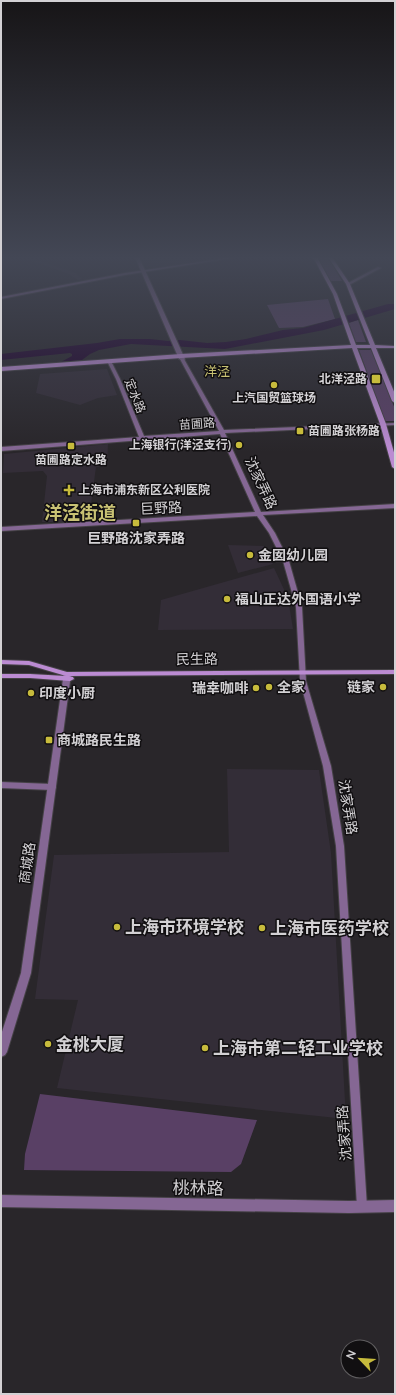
<svg xmlns="http://www.w3.org/2000/svg" width="396" height="1395" viewBox="0 0 396 1395" font-family="Lato,'Noto Sans SC',sans-serif">
<style>
.built{fill:#332d37}
.green{fill:#594065}
.water{fill:#1e002a}
.lines{fill:none;stroke-linecap:round;stroke-linejoin:round}
.minor-casing{stroke:#444145;stroke-width:2}
.tertiary-casing{stroke:#444145;stroke-width:2}
.secondary-casing{stroke:#444145;stroke-width:2}
.minor{fill:#856794;fill-rule:evenodd}
.tertiary{fill:#856794;fill-rule:evenodd}
.secondary{fill:#bb8bd2;fill-rule:evenodd}
.poi-dot{fill:#c7bb3c;stroke:#110f11;stroke-width:1.5}
.labels{text-anchor:middle;stroke-width:3;stroke-linejoin:round;paint-order:stroke}
.far-poi-label{font-size:12px;font-weight:bold;fill:#d3d1d4;stroke:#110f11;text-anchor:end}
.far-street-label{font-size:12px;fill:#d3d1d4;stroke:#110f11}
.far-quarter-label{font-size:13px;fill:#c9c274;stroke:#110f11}
.street-label{font-size:14px;fill:#d3d1d4;stroke:#110f11}
.poi-label{font-size:14px;font-weight:bold;fill:#d3d1d4;stroke:#110f11;text-anchor:start}
.near-poi-label{font-size:17px;font-weight:bold;fill:#d3d1d4;stroke:#110f11;text-anchor:start}
.near-street-label{font-size:17px;fill:#d3d1d4;stroke:#110f11}
.district-label{font-size:18px;font-weight:bold;fill:#c9c274;stroke:#110f11}
</style>
<rect width="100%" height="100%" fill="#29262a"/>
<!-- built -->
<path class="built" d="M28,257L76,273L82,279L78,280L69,274L24,258Z
M140,257H189L194,263L147,268L144,266Z
M107,369L117,395L98,398L80,405L36,393L40,374Z
M108,444L107,466L96,467L91,504L73,505L68,522H42L47,476L43,471L3,473L4,454Z
M228,545L264,546L273,564L238,573Z
M274,568L288,598L293,629L158,630L161,600Z
M227,769L319,770L331,853L346,1119L57,1088L78,1000L35,999L54,855L229,852Z"/>
<!-- green -->
<path class="green" d="M318,257H328L342,281H330Z
M328,299L335,319L303,327L279,328L267,305Z
M358,320L366,342H356L349,323Z
M359,350H371L395,409V421H385Z
M40,1094L257,1120L241,1164L231,1172L24,1170L25,1154Z"/>
<!-- water -->
<path class="water" d="M388,304H395V309L324,330L225,349L131,344L99,350L90,354L82,360L61,362L72,356V354L70,353L1,360V354L97,343L120,339H150L168,341L180,340L207,343L226,342L246,339L283,330L303,328Z"/>
<g class="lines">
<!-- minor casing -->
<g class="minor-casing">
<path id="minor" d="M232,257H239L125,275L1,299V297L125,273Z
M378,267L381,268L349,285L346,284Z
M180,358L184,359L224,430L395,423V425L225,433L261,512L395,504V508L263,515L275,533L289,561L302,607L306,681L331,766L344,846L367,1207L366,1211L362,1212L358,1211L357,1207L336,846L323,766L300,681L296,607L283,561L269,533L257,516L1,531V527L255,512L220,434L1,451V447L139,437L116,379L107,361L109,360L111,361L120,379L144,436L219,431L180,359Z
M1,782L52,784L55,785L56,787L55,789L52,790L1,788Z"/>
</g>
<!-- tertiary casing -->
<g class="tertiary-casing">
<path id="tertiary" d="M135,257H139L185,359L184,360L179,359Z
M64,672H67L71,674L31,973L7,1052L5,1055L1,1057V1035L21,973Z
M1,1195L349,1201L395,1200V1212L349,1213L1,1207Z"/>
</g>
<!-- secondary casing -->
<g class="secondary-casing">
<path id="secondary" d="M313,257H317L337,294L356,345H370L346,284L328,257H332L350,284L375,345L395,346V348H376L395,394V403L392,401L371,348H357L386,424L395,456V469L392,467L380,424L352,348L181,358L1,371V367L181,354L351,345L333,294Z
M1,660L29,661L67,672L395,670V674L69,676L73,677L74,679L70,681L30,678H1V674H30L66,676L29,665L1,664Z"/>
</g>
<!-- minor -->
<use href="#minor" class="minor"/>
<!-- tertiary -->
<use href="#tertiary" class="tertiary"/>
<!-- secondary -->
<use href="#secondary" class="secondary"/>
</g>
<!-- sky -->
<linearGradient id="sky" x2="0" y2="1"><stop stop-color="#171517"/><stop offset="0.57" stop-color="#434755"/><stop offset="1" stop-color="#434755" stop-opacity="0"/></linearGradient>
<rect width="396" height="452" fill="url(#sky)"/>
<!-- markers -->
<g class="poi-dot">
<rect x="371" y="374" width="10" height="10" rx="2"/>
<circle cx="274" cy="385" r="4"/>
<rect x="296" y="427" width="8" height="8" rx="2"/>
<circle cx="239" cy="445" r="4"/>
<rect x="67" y="442" width="8" height="8" rx="2"/>
<path d="M67 484h4v4h4v4h-4v4h-4v-4h-4v-4h4z"/>
<rect x="132" y="519" width="8" height="8" rx="2"/>
<circle cx="250" cy="555" r="4"/>
<circle cx="227" cy="599" r="4"/>
<circle cx="269" cy="687" r="4"/>
<circle cx="383" cy="687" r="4"/>
<circle cx="256" cy="688" r="4"/>
<circle cx="31" cy="693" r="4"/>
<rect x="45" y="736" width="8" height="8" rx="2"/>
<circle cx="117" cy="927" r="4"/>
<circle cx="262" cy="928" r="4"/>
<circle cx="48" cy="1044" r="4"/>
<circle cx="205" cy="1048" r="4"/>
</g>
<g class="labels">
<!-- far-poi labels -->
<g class="far-poi-label">
<text x="367" y="383">北洋泾路</text>
<text x="274" y="402" text-anchor="middle">上汽国贸篮球场</text>
<text x="308" y="435" text-anchor="start">苗圃路张杨路</text>
<text x="231" y="449">上海银行(洋泾支行)</text>
<text x="71" y="464" text-anchor="middle">苗圃路定水路</text>
<text x="78" y="494" text-anchor="start">上海市浦东新区公利医院</text>
</g>
<!-- far-street labels -->
<g class="far-street-label">
<text transform="translate(135 396) rotate(68)" y="4">定水路</text>
<text transform="translate(197 424) rotate(-4)" y="4">苗圃路</text>
</g>
<!-- far-quarter labels -->
<g class="far-quarter-label">
<text x="217" y="376">洋泾</text>
</g>
<!-- street labels -->
<g class="street-label">
<text transform="translate(261 483) rotate(65)" y="5">沈家弄路</text>
<text transform="translate(161 508) rotate(-3)" y="5">巨野路</text>
<text transform="translate(197 659) rotate(-1)" y="5">民生路</text>
<text transform="translate(348 807) rotate(81)" y="5">沈家弄路</text>
<text transform="translate(27 863) rotate(-82)" y="5">商城路</text>
<text transform="translate(344 1133) rotate(-94)" y="5">沈家弄路</text>
</g>
<!-- poi labels -->
<g class="poi-label">
<text x="136" y="543" text-anchor="middle">巨野路沈家弄路</text>
<text x="258" y="560">金囡幼儿园</text>
<text x="235" y="604">福山正达外国语小学</text>
<text x="277" y="692">全家</text>
<text x="375" y="692" text-anchor="end">链家</text>
<text x="248" y="693" text-anchor="end">瑞幸咖啡</text>
<text x="39" y="698">印度小厨</text>
<text x="57" y="745">商城路民生路</text>
</g>
<!-- near-poi labels -->
<g class="near-poi-label">
<text x="125" y="933">上海市环境学校</text>
<text x="270" y="934">上海市医药学校</text>
<text x="56" y="1050">金桃大厦</text>
<text x="213" y="1054">上海市第二轻工业学校</text>
</g>
<!-- near-street labels -->
<g class="near-street-label">
<text transform="translate(198 1188) rotate(1)" y="6">桃林路</text>
</g>
<!-- district labels -->
<g class="district-label">
<text x="80" y="519">洋泾街道</text>
</g>
</g>
<!-- border -->
<rect width="396" height="1395" fill="none" stroke="#d3d1d4" stroke-width="4"/>
<!-- north arrow -->
<g transform="translate(360 1359) rotate(295)"><circle r="19" fill="#110f11" stroke="#5f5d5f"/>
<path d="M0-3L7 15L0 10L-7 15Z" fill="#c7bb3c"/>
<text y="-6" font-size="11" font-weight="bold" text-anchor="middle" fill="#d3d1d4">N</text>
</g>
</svg>
